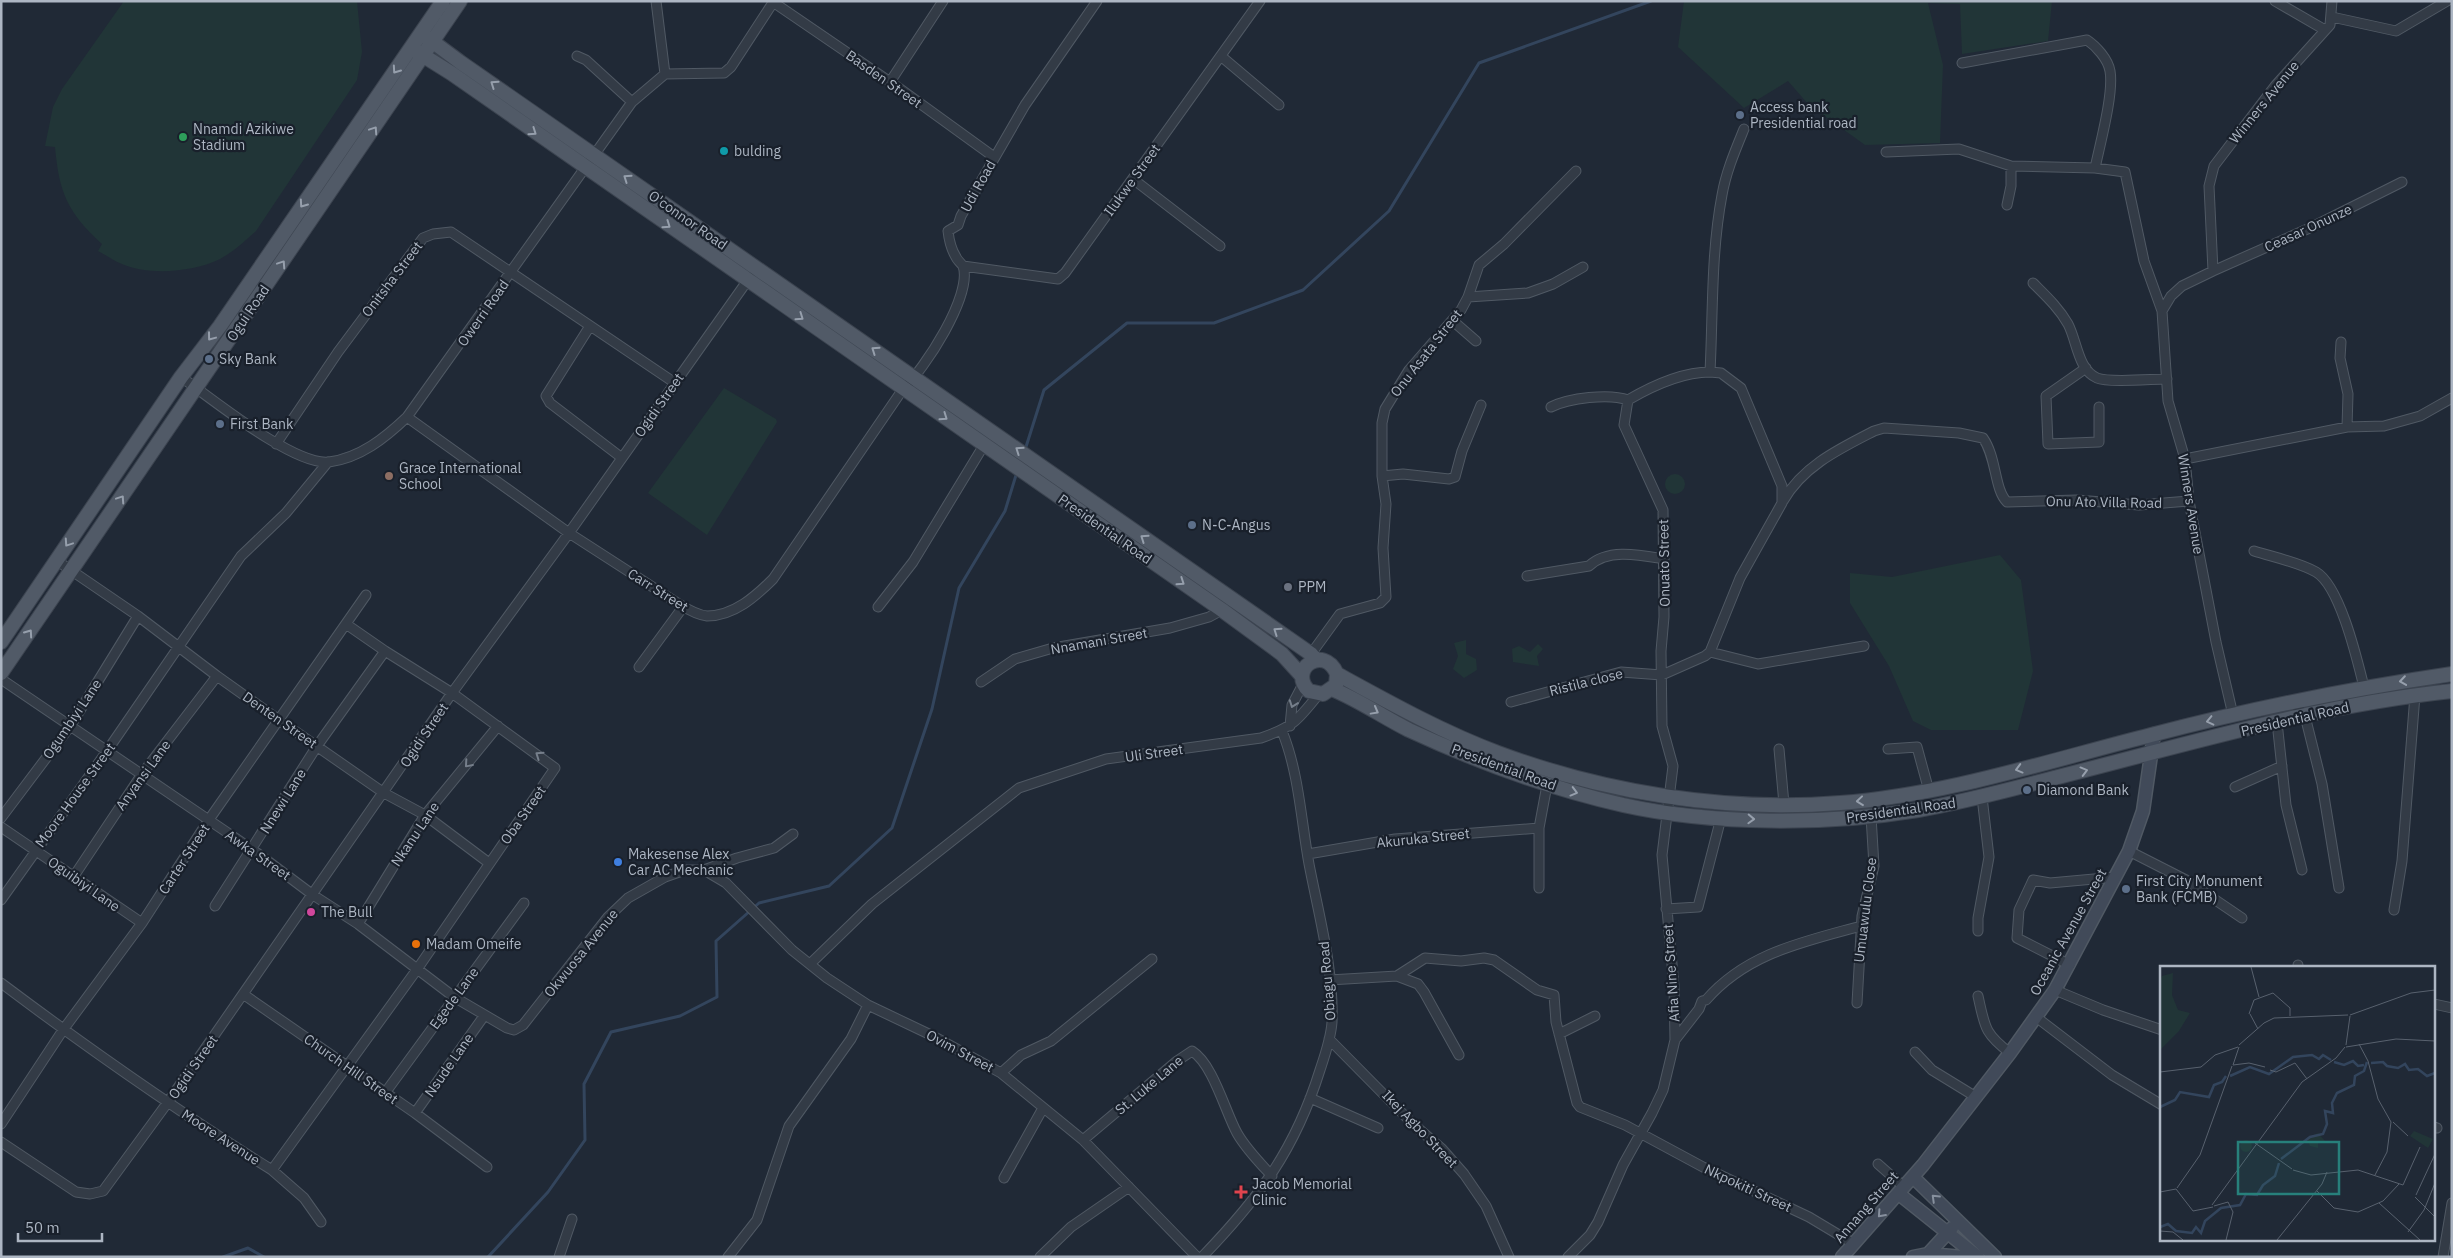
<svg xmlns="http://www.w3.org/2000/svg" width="2453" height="1258" viewBox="0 0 2453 1258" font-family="'IBM Plex Sans',sans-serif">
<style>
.green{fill:#213537}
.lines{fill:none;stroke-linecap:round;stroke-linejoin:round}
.stream{stroke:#33455d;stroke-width:3}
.minor-casing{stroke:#505964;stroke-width:11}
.secondary-casing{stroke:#505964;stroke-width:15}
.primary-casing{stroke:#3c4450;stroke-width:16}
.minor{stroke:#333b46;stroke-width:9}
.secondary{stroke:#414a59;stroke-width:12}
.primary{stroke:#515a67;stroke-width:14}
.oneway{stroke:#969fac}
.oneway2{stroke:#767f8b}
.oneway3{stroke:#87909e}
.service-dot{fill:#5c6f8a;stroke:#19202b;stroke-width:2}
.leisure-dot{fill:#2e9e5b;stroke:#19202b;stroke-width:2}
.culture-dot{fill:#0f9aa8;stroke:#19202b;stroke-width:2}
.education-dot{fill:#8d6e63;stroke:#19202b;stroke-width:2}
.worship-dot{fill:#6b7280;stroke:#19202b;stroke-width:2}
.shop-dot{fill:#3f7fe0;stroke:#19202b;stroke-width:2}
.hotel-dot{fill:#d1479c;stroke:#19202b;stroke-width:2}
.food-dot{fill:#e8710a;stroke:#19202b;stroke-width:2}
.health-dot{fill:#e0444e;stroke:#19202b;stroke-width:2}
.labels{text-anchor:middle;stroke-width:4.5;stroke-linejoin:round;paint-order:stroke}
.street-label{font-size:14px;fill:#adb6c3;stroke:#19202b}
.poi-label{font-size:14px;fill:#adb6c3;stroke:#19202b;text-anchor:start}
.inset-river{fill:none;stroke:#33455d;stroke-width:2.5}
.inset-road{fill:none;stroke:#58616e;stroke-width:1}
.view{fill:#27807b;fill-opacity:0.15;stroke:#27807b;stroke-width:2.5}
.inset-edge{fill:none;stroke:#adb6c3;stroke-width:2.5}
</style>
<rect width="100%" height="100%" fill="#202936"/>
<!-- green -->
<path class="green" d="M124,1H357L362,52L357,80L256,231C245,241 233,252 220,259C193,272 150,276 122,264C114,261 106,255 98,251L102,244C68,213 59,193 55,147L45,146L53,107L62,89Z
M1684,1H2052L2048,41L1962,54L1960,4L1928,3L1943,65L1940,143L1865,145L1808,104L1788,81L1744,108L1678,47Z
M724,388L776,419L777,422L707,535L648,493Z
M1665 484a10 10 0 1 1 20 0a10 10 0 1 1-20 0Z
M2000,555L2021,580L2033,671L2018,730H1931L1913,721L1889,666L1850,603V573L1892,577Z
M1466,640V654L1476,659L1477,670L1464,678L1453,669L1458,656L1454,643Z
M1538,644L1543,649L1537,656L1539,666L1513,662L1512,649L1519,646L1530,652Z"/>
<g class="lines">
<!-- stream -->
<path class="stream" d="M1025,450L1044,390L1127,323H1214L1303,290L1389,211L1479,63L1651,1
M223,1257L248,1248L264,1257
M488,1257L548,1192L585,1140L584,1084L611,1032L680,1016L717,997L716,941L759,903L829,886L892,828L932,709L959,588L1005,511L1017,472"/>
<!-- minor casing -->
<g class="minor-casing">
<path id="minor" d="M656,1L665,74
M2275,1L2325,30
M773,2L896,86L994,157
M2332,17L2396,31L2447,1
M577,56L586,60L632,102
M1222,57L1279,105
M1962,63L2087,40C2096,46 2108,59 2110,71C2114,93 2100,144 2095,168
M665,74L724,73L731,67L774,1
M890,82L943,1
M1886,152L1959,149L2011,166L2095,168L2125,172L2144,261L2162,311
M1133,179L1220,246
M2007,205L2011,186V166
M963,266L1058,279L1065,273L1260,1
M2213,271L2312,227L2402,182
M2033,283C2046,296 2059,308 2068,324C2077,341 2078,370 2097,378C2109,383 2152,379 2167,379
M1468,297L1528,293L1553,284L1583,267
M1453,321L1476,341
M590,326L546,396L550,403L622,458
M2341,342L2340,358L2348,394L2347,427
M2086,368L2046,396L2048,444L2099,442V407
M181,377C211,398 294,466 329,462C360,458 385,438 407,417L632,102L665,74
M1551,407C1569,398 1609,393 1628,400C1652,386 1682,372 1710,372
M407,417L569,533L679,604C687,609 697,615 707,616C734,616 756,596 773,579L903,389C924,370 973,295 963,266C961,263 957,260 956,257C951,249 949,240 948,231L958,225L961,216L1025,105L1097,1
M276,444L338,352L423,238L433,234L451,232L675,383
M2185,459L2347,427L2384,426L2420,416L2452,398
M1382,476L1403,474L1449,479L1455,477L1462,451L1481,405
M1783,501C1803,466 1839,449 1874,431L1884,428L1959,433L1983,438C1997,458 1994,489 2007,502L2077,500L2139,505L2189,501
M2254,551C2273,557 2298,562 2316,572C2340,586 2357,659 2364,687
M56,560L138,616L217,676L279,720L384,793L425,815L489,863
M1527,576L1589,566C1608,548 1640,555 1664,559
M878,607L913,562L984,445
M346,624L385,651
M1710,652L1758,664L1864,646
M1311,654L1340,614L1380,603L1386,597L1383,548L1386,504L1382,476V423L1385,409L1409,370L1461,310L1468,297L1479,265L1504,244L1576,171
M639,667L683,607
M1,679L253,850L313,895L358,924L454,997L507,1028L514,1030L523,1025L608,917L628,898L665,877L685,870H704L737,858L774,848L793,834
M981,682L1015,659L1053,648L1170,628L1209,617L1222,610
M1511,702L1621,672L1662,675L1705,656L1710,652L1740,578L1782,503V486L1741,388L1721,373L1710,372C1713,314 1711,253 1722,195C1726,172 1735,151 1744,129
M2293,702L2305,716L2322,784L2339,888
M2233,715L2216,642L2189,501L2185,459L2168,401L2162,311L2171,296L2182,286L2213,271L2209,186L2214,166L2275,86L2330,25L2332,1
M2277,722L2286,805L2302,870
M1290,726L1292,705L1303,684
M1779,749L1784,804
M1888,749L1917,747L1929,791
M2235,787L2282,766
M1,818L71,725L138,616
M1,827L142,923
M2129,851L2186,880L2242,918
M1308,854L1395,839L1539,828
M704,870L726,883L792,950L827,978L868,1005L933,1036L1001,1073L1083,1140L1197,1257
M74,876L142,774L217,676
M1539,888V828L1547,785
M1,900L107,751L241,556L286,513L328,462
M1666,909L1698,907L1721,818
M2394,910L2402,861L2415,695
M358,924L425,815L498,726
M1978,931V918L1989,857L1982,797
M810,964L872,904L1019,788L1106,759L1261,738C1293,727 1298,720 1318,695
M2070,965L2017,938L2019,910L2033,880L2050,883L2116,877
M2298,967V965
M1397,976L1418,984L1424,992L1459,1055
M1329,980L1397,976L1425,958L1461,961L1484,958L1494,960L1537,990L1554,995L1556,1022L1577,1103L1580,1107L1625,1125L1703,1167L1809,1217L1854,1244
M1,983C89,1049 179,1112 272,1170L418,968L555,768L452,693L385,651L317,746L215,906
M2055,990L2103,1010L2162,1030
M243,994L415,1113L487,1167
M1978,996C1985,1027 1984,1033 2010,1053
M1857,1003L1862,916L1874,866L1871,816
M2434,1004L2452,1008
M2036,1017L2112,1075L2162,1105
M1559,1034L1595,1016
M1329,1039L1412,1123L1442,1149L1464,1174L1486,1206L1509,1257
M1675,1040L1699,1009L1702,1001L1706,1000C1747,953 1803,942 1861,926
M1915,1052L1932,1070L1976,1097
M1001,1073L1021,1055L1051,1041L1152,959
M385,1093L524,903
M1310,1098L1378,1128
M415,1113L484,1016
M1,1124L63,1030L142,923L208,821L366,595
M2434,1127L2437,1128
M1083,1140L1177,1061L1192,1051C1213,1064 1225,1111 1237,1133C1246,1149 1259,1162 1272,1176
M1,1142L76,1192L90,1194L103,1191L168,1102L452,693L569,533L750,277
M1878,1164L1904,1187
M272,1170L304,1198L321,1222
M1004,1178L1043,1108
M559,1257L572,1219
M728,1257L757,1220L789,1126L851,1039L868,1005
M1040,1257L1071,1227L1129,1187
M1202,1257C1259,1198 1295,1150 1320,1070C1325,1055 1331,1038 1332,1022C1334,970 1319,916 1309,864C1301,820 1299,773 1282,731
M1568,1257L1590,1235L1598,1222L1623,1165L1652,1113L1663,1090L1675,1040L1674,986L1662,855L1673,766L1662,726L1661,651L1664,617L1663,510L1624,425L1628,400
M2443,1257L2452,1203"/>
</g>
<!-- secondary casing -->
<g class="secondary-casing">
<path id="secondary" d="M1913,1177L1995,1257
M1899,1194L1978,1257
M1928,1254L1952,1228
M1842,1257L1923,1165L2010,1053L2055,990L2129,851L2143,811L2154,734
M1913,1257L1928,1254L1963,1257"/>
</g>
<!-- primary casing -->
<g class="primary-casing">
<path id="primary" d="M421,33L460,62L1311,654L1316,660
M411,48L451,73L1222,610L1282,654L1302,676
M1,642L181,377L220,326L443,1
M1,673L460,1
M1337,674L1336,685L1323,694L1309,691C1287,670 1324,643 1337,674C1390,703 1442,732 1498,753C1606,793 1725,812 1840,803C1946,795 2048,761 2151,735C2250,709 2350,689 2452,674
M1332,689C1359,700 1383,717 1409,730C1478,762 1548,788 1623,805C1713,825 1827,825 1918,810C1964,802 2009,790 2054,778C2185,745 2317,705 2452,691"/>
</g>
<!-- minor -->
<use href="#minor" class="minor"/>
<!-- secondary -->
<use href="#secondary" class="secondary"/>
<!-- primary -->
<use href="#primary" class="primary"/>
</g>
<!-- one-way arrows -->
<defs><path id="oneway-chevron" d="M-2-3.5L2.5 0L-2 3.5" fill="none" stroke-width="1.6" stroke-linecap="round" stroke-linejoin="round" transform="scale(1.25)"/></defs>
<g class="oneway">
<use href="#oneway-chevron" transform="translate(396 70) rotate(125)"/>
<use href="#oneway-chevron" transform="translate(494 84) rotate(-145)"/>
<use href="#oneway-chevron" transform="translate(374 130) rotate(-56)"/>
<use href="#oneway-chevron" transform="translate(533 132) rotate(35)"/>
<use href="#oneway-chevron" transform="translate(627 178) rotate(-145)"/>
<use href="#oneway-chevron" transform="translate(303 204) rotate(125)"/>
<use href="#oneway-chevron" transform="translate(667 225) rotate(35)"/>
<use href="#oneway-chevron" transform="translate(282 264) rotate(-56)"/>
<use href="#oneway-chevron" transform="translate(800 317) rotate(35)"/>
<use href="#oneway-chevron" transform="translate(211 337) rotate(127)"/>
<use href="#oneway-chevron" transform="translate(875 350) rotate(-145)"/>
<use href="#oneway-chevron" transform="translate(944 417) rotate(35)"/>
<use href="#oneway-chevron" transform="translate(1019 450) rotate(-145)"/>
<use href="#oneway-chevron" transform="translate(121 499) rotate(-56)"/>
<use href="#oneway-chevron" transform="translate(1144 538) rotate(-145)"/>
<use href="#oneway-chevron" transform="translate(68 543) rotate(124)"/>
<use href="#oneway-chevron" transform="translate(1181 582) rotate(34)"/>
<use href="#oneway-chevron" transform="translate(1277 631) rotate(-145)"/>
<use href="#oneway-chevron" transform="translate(29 633) rotate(-55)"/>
<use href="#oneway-chevron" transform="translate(2403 681) rotate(172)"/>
<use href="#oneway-chevron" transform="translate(1375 711) rotate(29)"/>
<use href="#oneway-chevron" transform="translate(2210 721) rotate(167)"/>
<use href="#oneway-chevron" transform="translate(2019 769) rotate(165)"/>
<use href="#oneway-chevron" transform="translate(2084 771) rotate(-15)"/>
<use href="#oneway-chevron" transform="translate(1574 792) rotate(15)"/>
<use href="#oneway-chevron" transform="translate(1860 801) rotate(174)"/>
<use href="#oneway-chevron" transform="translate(1751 819) rotate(2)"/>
</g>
<g class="oneway2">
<use href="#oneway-chevron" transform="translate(1293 704) rotate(110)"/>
<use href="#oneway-chevron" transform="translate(539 755) rotate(-145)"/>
<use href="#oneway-chevron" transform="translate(468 764) rotate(131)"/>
</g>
<g class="oneway3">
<use href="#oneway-chevron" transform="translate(1935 1198) rotate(-136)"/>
<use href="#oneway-chevron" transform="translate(1881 1214) rotate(132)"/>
</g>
<!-- markers -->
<g class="service-dot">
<circle cx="1740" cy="115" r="5"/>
<circle cx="209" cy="359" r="5"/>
<circle cx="220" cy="424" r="5"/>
<circle cx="1192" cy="525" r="5"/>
<circle cx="2027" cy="790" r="5"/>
<circle cx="2126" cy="889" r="5"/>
</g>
<circle class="leisure-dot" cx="183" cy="137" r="5"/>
<circle class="culture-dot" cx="724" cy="151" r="5"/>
<circle class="education-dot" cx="389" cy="476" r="5"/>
<circle class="worship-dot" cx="1288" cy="587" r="5"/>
<circle class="shop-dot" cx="618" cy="862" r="5"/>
<circle class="hotel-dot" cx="311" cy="912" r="5"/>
<circle class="food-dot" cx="416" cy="944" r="5"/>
<path class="health-dot" d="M1238.5 1184.5h5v5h5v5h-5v5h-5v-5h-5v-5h5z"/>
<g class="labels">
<!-- street labels -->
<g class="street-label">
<text transform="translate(884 79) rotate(35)" y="5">Basden Street</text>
<text transform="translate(2264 102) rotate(-51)" y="5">Winners Avenue</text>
<text transform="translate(1132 180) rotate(-54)" y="5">Ilukwe Street</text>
<text transform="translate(978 186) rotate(-61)" y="5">Udi Road</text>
<text transform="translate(688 220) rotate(35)" y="5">O'connor Road</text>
<text transform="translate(2308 228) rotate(-25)" y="5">Ceasar Onunze</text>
<text transform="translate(392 279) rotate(-53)" y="5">Onitsha Street</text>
<text transform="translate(248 313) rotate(-56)" y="5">Ogui Road</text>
<text transform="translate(483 313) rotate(-55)" y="5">Owerri Road</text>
<text transform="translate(1426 353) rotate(-52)" y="5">Onu Asata Street</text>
<text transform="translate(659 405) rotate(-55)" y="5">Ogidi Street</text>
<text transform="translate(2104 502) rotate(1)" y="5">Onu Ato Villa Road</text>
<text transform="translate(2191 504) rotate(81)" y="5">Winners Avenue</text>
<text transform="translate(1105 529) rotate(35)" y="5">Presidential Road</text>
<text transform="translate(1664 563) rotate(-91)" y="5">Onuato Street</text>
<text transform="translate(658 590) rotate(32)" y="5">Carr Street</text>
<text transform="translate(1099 641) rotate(-10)" y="5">Nnamani Street</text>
<text transform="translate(1586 682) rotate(-14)" y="5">Ristila close</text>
<text transform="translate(72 719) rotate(-56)" y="5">Ogumbiyi Lane</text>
<text transform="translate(2295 719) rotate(-13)" y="5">Presidential Road</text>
<text transform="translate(280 720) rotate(35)" y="5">Denten Street</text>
<text transform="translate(424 735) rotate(-56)" y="5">Ogidi Street</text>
<text transform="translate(1154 753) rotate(-8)" y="5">Uli Street</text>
<text transform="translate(1504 767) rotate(20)" y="5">Presidential Road</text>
<text transform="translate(143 775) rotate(-54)" y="5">Anyansi Lane</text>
<text transform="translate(75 795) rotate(-54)" y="5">Moore House Street</text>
<text transform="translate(283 801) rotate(-58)" y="5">Nnewi Lane</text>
<text transform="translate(1901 810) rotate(-8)" y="5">Presidential Road</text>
<text transform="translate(523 815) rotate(-55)" y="5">Oba Street</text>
<text transform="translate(415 834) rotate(-56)" y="5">Nkanu Lane</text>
<text transform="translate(1423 838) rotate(-6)" y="5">Akuruka Street</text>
<text transform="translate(258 855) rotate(35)" y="5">Awka Street</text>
<text transform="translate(184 859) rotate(-57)" y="5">Carter Street</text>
<text transform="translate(84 884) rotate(35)" y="5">Oguibiyi Lane</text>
<text transform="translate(1865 910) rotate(-83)" y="5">Umuawulu Close</text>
<text transform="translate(2068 932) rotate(-61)" y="5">Oceanic Avenue Street</text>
<text transform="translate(581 953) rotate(-51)" y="5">Okwuosa Avenue</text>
<text transform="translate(1671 973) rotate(-94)" y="5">Afia Nine Street</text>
<text transform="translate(1327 981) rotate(-95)" y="5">Obiagu Road</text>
<text transform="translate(454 998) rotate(-54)" y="5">Egede Lane</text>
<text transform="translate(960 1051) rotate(28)" y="5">Ovim Street</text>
<text transform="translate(449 1065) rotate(-55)" y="5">Nsude Lane</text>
<text transform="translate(193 1067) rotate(-55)" y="5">Ogidi Street</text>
<text transform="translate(351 1069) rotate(35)" y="5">Church Hill Street</text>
<text transform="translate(1149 1085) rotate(-40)" y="5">St. Luke Lane</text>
<text transform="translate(1420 1129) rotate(46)" y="5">Ikej Agbo Street</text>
<text transform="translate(221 1137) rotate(33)" y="5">Moore Avenue</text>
<text transform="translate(1748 1188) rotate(25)" y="5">Nkpokiti Street</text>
<text transform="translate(1866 1207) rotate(-49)" y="5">Annang Street</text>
</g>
<!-- poi labels -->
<g class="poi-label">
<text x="1750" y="112">Access bank<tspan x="1750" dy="16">Presidential road</tspan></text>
<text x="193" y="134">Nnamdi Azikiwe<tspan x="193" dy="16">Stadium</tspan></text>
<text x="734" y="156">bulding</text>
<text x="219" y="364">Sky Bank</text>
<text x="230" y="429">First Bank</text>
<text x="399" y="473">Grace International<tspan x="399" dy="16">School</tspan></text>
<text x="1202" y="530">N-C-Angus</text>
<text x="1298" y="592">PPM</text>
<text x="2037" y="795">Diamond Bank</text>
<text x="628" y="859">Makesense Alex<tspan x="628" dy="16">Car AC Mechanic</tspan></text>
<text x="2136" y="886">First City Monument<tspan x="2136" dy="16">Bank (FCMB)</tspan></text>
<text x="321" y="917">The Bull</text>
<text x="426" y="949">Madam Omeife</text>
<text x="1252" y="1189">Jacob Memorial<tspan x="1252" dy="16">Clinic</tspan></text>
</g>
</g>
<!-- overview -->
<g transform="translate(2160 966)">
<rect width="275" height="275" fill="#202936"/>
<path d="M13,7L12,29L18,44L30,47L19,65L0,84V15L2,10ZM254,165L273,173L268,182L250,170ZM158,167L165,175L158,176V182L150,180L147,172ZM80 180a6 6 0 1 1 12 0a6 6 0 1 1-12 0Z" fill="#213537"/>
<path class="inset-river" d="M174,96L184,99L193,95L198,100L204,99M211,97L223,96L227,100L238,102L245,98L249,104L258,103L267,110L275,107M70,110L90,101L109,108L133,91L152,89L159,93L163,89L171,94M0,141L15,134L20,126L49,131L54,119L62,116L66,110M121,193L150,171L163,168L167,158L165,145L173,147L172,137L177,127L194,119L195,110L204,105L207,96M0,261L8,258L16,265L32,267L36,261L41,267L45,255L61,242L80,239L86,228L97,229L103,219L115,210L119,197"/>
<path class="inset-road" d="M91,1L99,31M89,48L94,34L113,27L130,42V50M90,48L98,63M190,49L251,27L275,24M199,78L208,95L218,133L231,156M79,79L104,57L114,52L188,49M186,79L190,50M186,81L236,73L275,75M73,99L89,97L105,101M73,99L79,81M110,104L116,106L135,97L147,113M0,106L41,101L55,89L78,81M233,156L248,170M95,177L132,203M133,204L151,209L198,204L243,219M215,209L227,186L231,156M243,219L260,181M17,222L40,189L72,100M16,223L33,245L53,241M157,225L174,242L198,246L223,235L239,218M0,226L16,223M256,229L275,188M255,231L275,251M219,237L260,274M52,239L142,116L176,92L185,81M54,240L68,236L73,246L66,274M0,265L13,266L23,274M248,266L264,244L275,217M117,274L162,218L167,206"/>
<path class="view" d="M78,176H179V228H78Z"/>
<rect width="275" height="275" class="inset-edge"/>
</g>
<!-- border -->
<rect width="2453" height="1258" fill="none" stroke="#adb6c3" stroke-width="5"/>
<!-- scale -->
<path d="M18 1233v8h84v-8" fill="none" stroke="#adb6c3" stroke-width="2.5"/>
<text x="25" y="1233" font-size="15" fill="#adb6c3" stroke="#19202b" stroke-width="4" paint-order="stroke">50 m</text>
</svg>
